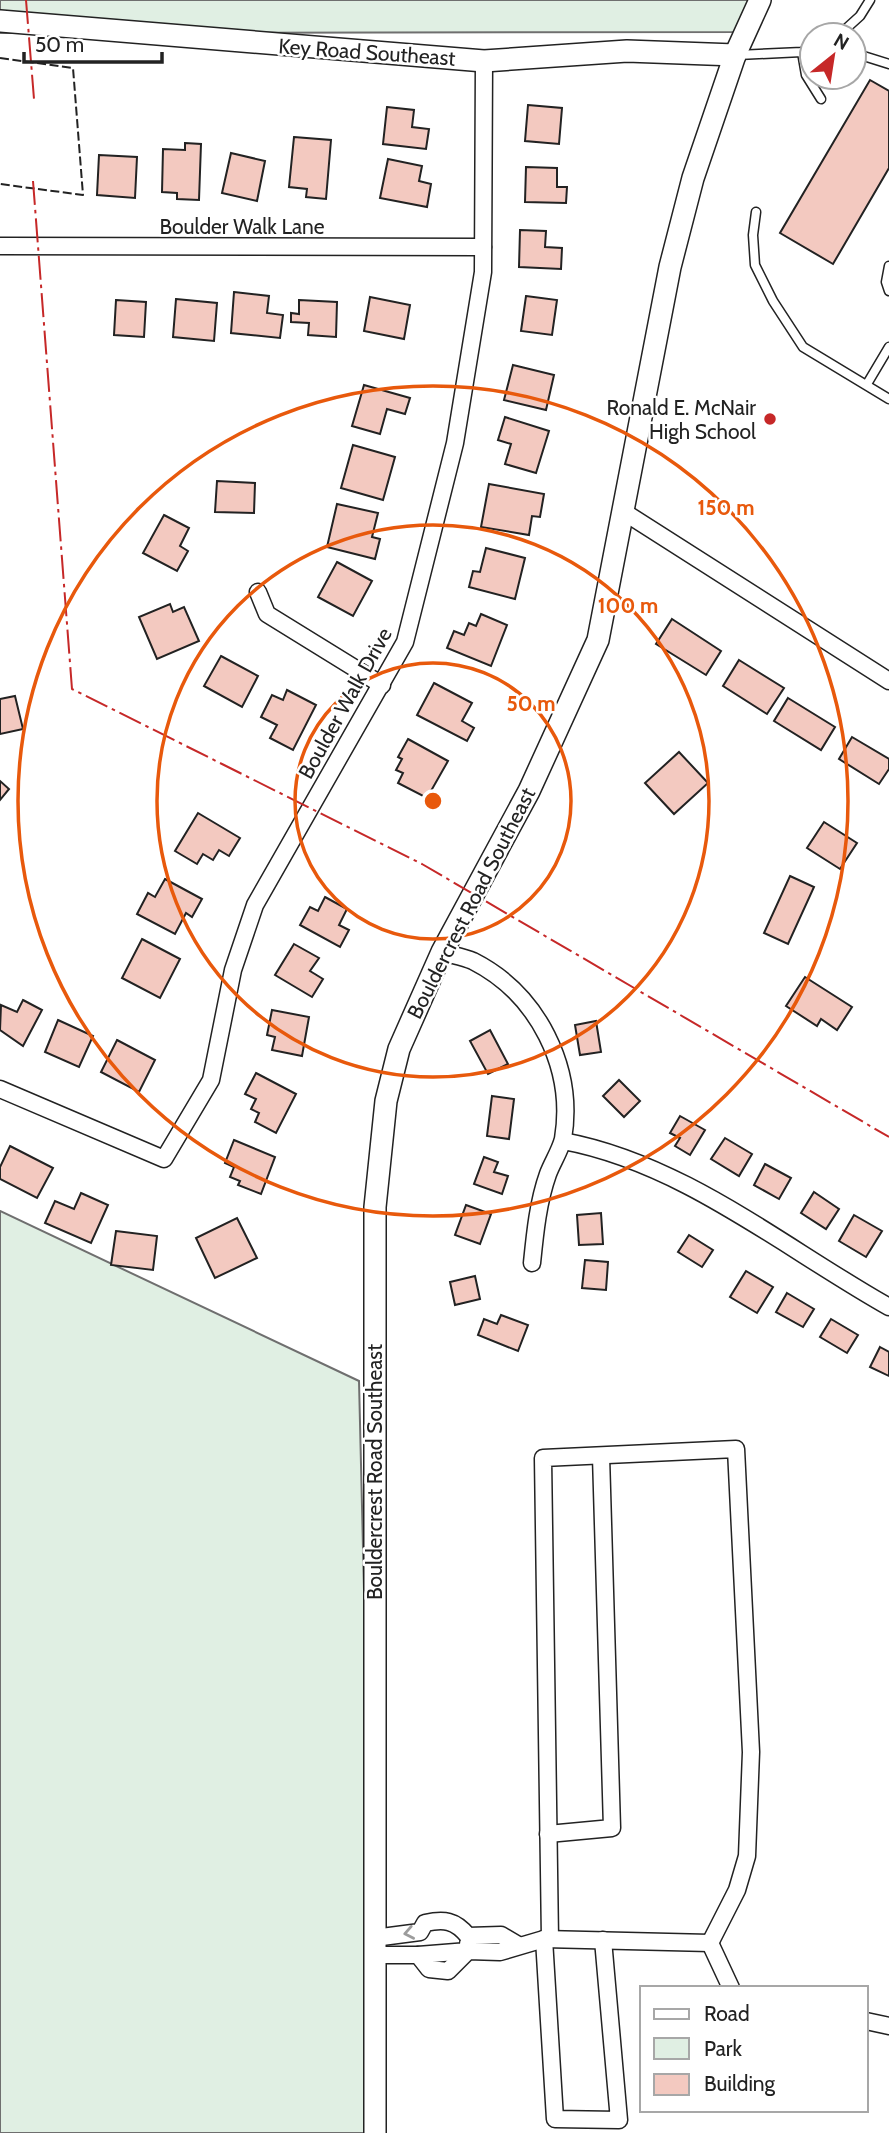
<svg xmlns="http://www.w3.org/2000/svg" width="889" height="2133" font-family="Cabin,sans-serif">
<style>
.green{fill:#e0efe3;stroke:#6f6f6f;stroke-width:2}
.building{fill:#f3c9c0;stroke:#222;stroke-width:2}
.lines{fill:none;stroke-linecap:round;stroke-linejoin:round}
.service-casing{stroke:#222;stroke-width:11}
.minor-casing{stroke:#222;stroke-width:19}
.tertiary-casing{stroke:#222;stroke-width:24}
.service{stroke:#fff;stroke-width:8}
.minor{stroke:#fff;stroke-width:16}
.tertiary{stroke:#fff;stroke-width:21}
.fence{stroke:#222;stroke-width:2;stroke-dasharray:9 3.5;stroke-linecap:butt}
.power{stroke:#c62828;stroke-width:2;stroke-dasharray:24 5 3.5 5;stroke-linecap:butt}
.oneway{stroke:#9c9c9c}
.ring{fill:none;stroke:#e8590c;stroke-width:3.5}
.poi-dot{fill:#c62828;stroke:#fff;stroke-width:2.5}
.labels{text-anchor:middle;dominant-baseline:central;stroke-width:5;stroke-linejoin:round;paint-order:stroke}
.street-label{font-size:21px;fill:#222;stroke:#fff}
.poi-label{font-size:21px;fill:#222;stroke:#fff;text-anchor:end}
.centre{fill:#e8590c;stroke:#fff;stroke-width:3.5}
.ring-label{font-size:21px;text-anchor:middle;font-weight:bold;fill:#e8590c;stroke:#fff;stroke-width:5;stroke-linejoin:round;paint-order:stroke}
</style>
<rect width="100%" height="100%" fill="#fff"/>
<g class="green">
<path d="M 0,0 L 767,0 L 751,32 L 0,33 Z"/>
<path d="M 0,1211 L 359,1381 L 377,2133 L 0,2133 Z"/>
</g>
<g class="building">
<path d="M 870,80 L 889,91 L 889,168 L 833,264 L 780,233 Z"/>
<path d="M 528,105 L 562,108 L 559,144 L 525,141 Z"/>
<path d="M 387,107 L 414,110 L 412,127 L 429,129 L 426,149 L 383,144 Z"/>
<path d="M 294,137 L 331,140 L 326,199 L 306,197 L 307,189 L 289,187 Z"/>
<path d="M 185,143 L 201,144 L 199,200 L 177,199 L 177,193 L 162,192 L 163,149 L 185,150 Z"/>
<path d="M 231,153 L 265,161 L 257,201 L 222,193 Z"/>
<path d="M 99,155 L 137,157 L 135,198 L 97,195 Z"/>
<path d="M 388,159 L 422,166 L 419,181 L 431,184 L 427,207 L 380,198 Z"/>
<path d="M 526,167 L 557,168 L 557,187 L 567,187 L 566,203 L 525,202 Z"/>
<path d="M 520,230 L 546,231 L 545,247 L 562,248 L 561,269 L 519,267 Z"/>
<path d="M 234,292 L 269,296 L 267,313 L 283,315 L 280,338 L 231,333 Z"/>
<path d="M 526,296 L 557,300 L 552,335 L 521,331 Z"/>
<path d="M 370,297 L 410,305 L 404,339 L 364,331 Z"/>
<path d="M 176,299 L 217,303 L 214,341 L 173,337 Z"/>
<path d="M 116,300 L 146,302 L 144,337 L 114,335 Z"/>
<path d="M 299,300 L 337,302 L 336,337 L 308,335 L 309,323 L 291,322 L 291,313 L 299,314 Z"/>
<path d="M 513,365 L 554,375 L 546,410 L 504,400 Z"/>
<path d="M 364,385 L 410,398 L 405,414 L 387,409 L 380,434 L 352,426 Z"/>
<path d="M 505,417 L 549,431 L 536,473 L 505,464 L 511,444 L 498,440 Z"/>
<path d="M 353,445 L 395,457 L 383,500 L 341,488 Z"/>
<path d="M 217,481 L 255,483 L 254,513 L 215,512 Z"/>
<path d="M 489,484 L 544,494 L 540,517 L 532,516 L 529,535 L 481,527 Z"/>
<path d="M 337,504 L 378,513 L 372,537 L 380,539 L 375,559 L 327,547 Z"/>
<path d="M 164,515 L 189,528 L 180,546 L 188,551 L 177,571 L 143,553 Z"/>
<path d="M 486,548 L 525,558 L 515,599 L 469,587 L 473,571 L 480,572 Z"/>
<path d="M 337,562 L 372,581 L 353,616 L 318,597 Z"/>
<path d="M 170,604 L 173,612 L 184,607 L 199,641 L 157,659 L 139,617 Z"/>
<path d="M 481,614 L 507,625 L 491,666 L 447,648 L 454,631 L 464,635 L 469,623 L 476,626 Z"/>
<path d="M 672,619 L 721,651 L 706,675 L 656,644 Z"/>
<path d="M 221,656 L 258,676 L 242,707 L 204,686 Z"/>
<path d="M 739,660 L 784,688 L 767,714 L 723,686 Z"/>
<path d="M 434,683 L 472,703 L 462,721 L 474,728 L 467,741 L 417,715 Z"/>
<path d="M 287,690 L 316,705 L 293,750 L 270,738 L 277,725 L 261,717 L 272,695 L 283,700 Z"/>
<path d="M 15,696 L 23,729 L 0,734 L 0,699 Z"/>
<path d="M 788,698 L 835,727 L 821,750 L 774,721 Z"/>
<path d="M 852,737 L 889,759 L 889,769 L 879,784 L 839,759 Z"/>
<path d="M 408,739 L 448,761 L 427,798 L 398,783 L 403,773 L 396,770 L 402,759 L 398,757 Z"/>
<path d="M 679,752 L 708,783 L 674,814 L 645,783 Z"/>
<path d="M 0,781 L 9,789 L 0,800 Z"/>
<path d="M 198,813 L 240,838 L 229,856 L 219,850 L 213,860 L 203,854 L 197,864 L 175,851 Z"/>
<path d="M 824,822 L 857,843 L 840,869 L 807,848 Z"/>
<path d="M 790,876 L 814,887 L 788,944 L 764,933 Z"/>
<path d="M 165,879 L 202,899 L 192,917 L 186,913 L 175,934 L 137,914 L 148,893 L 155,897 Z"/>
<path d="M 325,897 L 347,909 L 339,925 L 349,930 L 340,947 L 300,925 L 310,907 L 318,911 Z"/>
<path d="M 142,939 L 180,959 L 160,998 L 122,978 Z"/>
<path d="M 294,944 L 319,958 L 310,971 L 323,979 L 312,997 L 275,975 Z"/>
<path d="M 805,977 L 852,1007 L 837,1030 L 821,1019 L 817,1026 L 786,1006 Z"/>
<path d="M 23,1000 L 42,1010 L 23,1046 L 0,1030 L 1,1005 L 17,1012 Z"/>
<path d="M 272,1010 L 309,1017 L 302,1056 L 272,1050 L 275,1037 L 267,1035 Z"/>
<path d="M 58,1020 L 93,1036 L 79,1067 L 45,1052 Z"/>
<path d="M 596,1021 L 601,1052 L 580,1055 L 575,1025 Z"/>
<path d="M 490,1030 L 508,1064 L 488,1074 L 470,1041 Z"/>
<path d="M 117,1040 L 155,1060 L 139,1092 L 101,1072 Z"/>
<path d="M 256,1073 L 296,1094 L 276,1133 L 255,1122 L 259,1113 L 251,1109 L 256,1099 L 245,1094 Z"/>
<path d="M 619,1080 L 640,1101 L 624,1117 L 603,1096 Z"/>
<path d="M 492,1096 L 514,1099 L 509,1139 L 487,1136 Z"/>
<path d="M 680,1116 L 705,1130 L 690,1155 L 675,1146 L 680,1138 L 670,1133 Z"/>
<path d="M 725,1138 L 752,1154 L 739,1176 L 711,1159 Z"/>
<path d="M 234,1140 L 275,1157 L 261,1194 L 238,1185 L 240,1181 L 230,1177 L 234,1167 L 225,1163 Z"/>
<path d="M 10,1146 L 53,1168 L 37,1198 L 0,1179 L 0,1167 Z"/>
<path d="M 484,1157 L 498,1162 L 494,1172 L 508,1176 L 502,1194 L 474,1184 Z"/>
<path d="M 765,1164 L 791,1178 L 779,1199 L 754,1185 Z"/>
<path d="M 814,1192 L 839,1209 L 826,1229 L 801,1213 Z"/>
<path d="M 81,1193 L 108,1205 L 91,1243 L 45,1223 L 55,1201 L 74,1209 Z"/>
<path d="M 466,1205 L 491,1214 L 480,1244 L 455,1235 Z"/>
<path d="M 601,1213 L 603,1244 L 579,1245 L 577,1215 Z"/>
<path d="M 854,1215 L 882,1231 L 866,1257 L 839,1241 Z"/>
<path d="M 237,1218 L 257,1258 L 215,1278 L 196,1238 Z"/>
<path d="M 116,1231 L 157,1236 L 153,1270 L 111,1265 Z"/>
<path d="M 689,1235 L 713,1250 L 702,1267 L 678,1252 Z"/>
<path d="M 585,1260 L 608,1262 L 606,1290 L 582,1288 Z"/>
<path d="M 746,1271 L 773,1287 L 757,1313 L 730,1297 Z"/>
<path d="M 475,1276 L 480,1299 L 455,1305 L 450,1282 Z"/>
<path d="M 787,1293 L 814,1309 L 803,1327 L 776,1312 Z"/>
<path d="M 501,1315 L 528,1325 L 518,1351 L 478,1335 L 484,1319 L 497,1324 Z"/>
<path d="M 831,1319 L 858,1335 L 847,1353 L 820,1337 Z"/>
<path d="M 880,1347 L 889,1352 L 889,1376 L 870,1367 Z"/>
</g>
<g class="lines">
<g class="service-casing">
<g id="service">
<path d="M 839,35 L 860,16 L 870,0"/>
<path d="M 802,52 L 806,75 L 821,99"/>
<path d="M 854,53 L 889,64"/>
<path d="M 738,55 L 802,52 L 812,49"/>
<path d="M 756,212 L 753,235 L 755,265 L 773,301 L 803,347 L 889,399"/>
<path d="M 889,266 L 886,282 L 889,291"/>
<path d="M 867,384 L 889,347"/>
</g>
</g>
<g class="minor-casing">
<g id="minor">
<path d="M 0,246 L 483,247"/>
<path d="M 624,512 L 889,681"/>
<path d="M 258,592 L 267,614 L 382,685"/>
<path d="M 442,952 C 452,955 464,957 473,961 C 538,994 575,1068 563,1139 C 560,1151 552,1163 548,1174 C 538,1202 535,1233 532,1263"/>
<path d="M 0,1089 L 164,1159 L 211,1080 L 233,970 L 255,905 L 405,642 L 455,443 L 483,272 L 484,61"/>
<path d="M 563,1141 C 683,1163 784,1248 889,1307"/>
<path d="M 548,1834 L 612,1828 L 601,1456"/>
<path d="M 374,1938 L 420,1932 L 425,1923 C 444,1919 455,1920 468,1936 L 501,1935 L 518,1945"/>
<path d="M 544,1939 L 555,2119 L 619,2120 L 603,1940"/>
<path d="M 550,1939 L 543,1458 L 736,1449 L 751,1752 L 747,1856 L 737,1890 L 710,1943"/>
<path d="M 710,1943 L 731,1988"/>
<path d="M 374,1955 L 418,1955 L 429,1969 L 448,1971 L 468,1951 L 500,1952 L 544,1939 L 710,1943"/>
<path d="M 418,1955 L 468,1951 L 468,1944"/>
<path d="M 866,2021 L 889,2026"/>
</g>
</g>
<g class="tertiary-casing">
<g id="tertiary">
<path d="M 0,21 L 484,61 L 627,51 L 735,55"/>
<path d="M 375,2133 L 375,1207 L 386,1101 L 399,1049 L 442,952 L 529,791 L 598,640 L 670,267 L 693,178 L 735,55 L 760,0"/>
</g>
</g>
<use href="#service" class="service"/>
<use href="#minor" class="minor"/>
<use href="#tertiary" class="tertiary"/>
<path class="fence" d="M 0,58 L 73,68 L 83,195 L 0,184"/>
<g class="power">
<path d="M 26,0 L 34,99"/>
<path d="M 33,181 L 72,689 L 422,864 L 889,1137"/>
</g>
</g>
<defs><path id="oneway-chevron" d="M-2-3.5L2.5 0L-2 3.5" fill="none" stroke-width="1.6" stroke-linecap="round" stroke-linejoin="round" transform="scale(1.75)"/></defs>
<use class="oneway" href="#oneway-chevron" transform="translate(409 1933) rotate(169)"/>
<g class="ring">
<circle cx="433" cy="801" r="138"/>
<circle cx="433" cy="801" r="276"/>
<circle cx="433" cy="801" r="415"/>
</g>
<circle class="poi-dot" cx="770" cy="419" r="7"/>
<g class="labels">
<g class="street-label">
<text transform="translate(367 52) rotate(4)">Key Road Southeast</text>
<text x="242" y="226">Boulder Walk Lane</text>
<text transform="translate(345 703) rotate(-61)">Boulder Walk Drive</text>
<text transform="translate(471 903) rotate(-63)">Bouldercrest Road Southeast</text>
<text transform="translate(374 1472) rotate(-90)">Bouldercrest Road Southeast</text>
</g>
<g class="poi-label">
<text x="756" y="407">Ronald E. McNair<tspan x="756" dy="24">High School</tspan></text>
</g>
</g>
<circle cx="433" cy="801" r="10" class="centre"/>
<g class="ring-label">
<text x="726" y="515">150 m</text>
<text x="628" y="613">100 m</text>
<text x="531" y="711">50 m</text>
</g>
<rect x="640" y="1986" width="228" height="126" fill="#ffffff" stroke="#a7a7a7" stroke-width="2"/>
<rect x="654" y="2009" width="35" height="10" fill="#ffffff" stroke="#a7a7a7" stroke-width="2"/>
<text x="704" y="2021" font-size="21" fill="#222222">Road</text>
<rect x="654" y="2038" width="35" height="21" fill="#e0efe3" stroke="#a7a7a7" stroke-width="2"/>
<text x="704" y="2056" font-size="21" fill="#222222">Park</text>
<rect x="654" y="2074" width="35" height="21" fill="#f3c9c0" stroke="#a7a7a7" stroke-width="2"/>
<text x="704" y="2091" font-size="21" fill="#222222">Building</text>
<g transform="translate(833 56) rotate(30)"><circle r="33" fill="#ffffff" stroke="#a7a7a7" stroke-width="2"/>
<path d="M0-5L12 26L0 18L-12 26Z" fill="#c62828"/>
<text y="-10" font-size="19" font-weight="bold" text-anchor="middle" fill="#222222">N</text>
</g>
<path d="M24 52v10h138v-10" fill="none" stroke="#222222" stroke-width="3.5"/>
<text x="35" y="52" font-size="21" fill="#222222" stroke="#ffffff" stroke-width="5" paint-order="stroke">50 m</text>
</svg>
